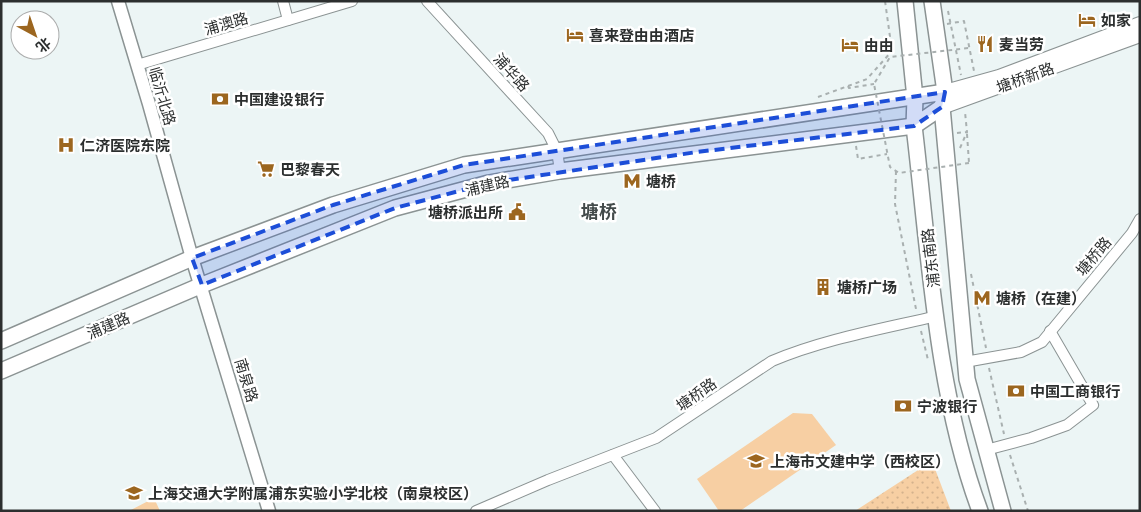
<svg xmlns="http://www.w3.org/2000/svg" width="1141" height="512" font-family="Barlow,'Noto Sans SC',sans-serif">
<style>
.grass{fill:url(#grass-dots)}
.pitch{fill:#f7cfa3}
.lines{fill:none;stroke-linecap:round;stroke-linejoin:round}
.minor-casing{stroke:#8b9393;stroke-width:12}
.tertiary-casing{stroke:#8b9393;stroke-width:15}
.secondary-casing{stroke:#8b9393;stroke-width:16}
.primary-casing{stroke:#8b9393;stroke-width:18}
.path{stroke:#a9b0b0;stroke-width:2;stroke-dasharray:4 4;stroke-linecap:butt}
.minor{stroke:#fff;stroke-width:10}
.tertiary{stroke:#fff;stroke-width:12}
.secondary{stroke:#fff;stroke-width:14}
.primary{stroke:#fff;stroke-width:15}
.path-bridge{stroke:#a9b0b0;stroke-width:2;stroke-dasharray:4 4;stroke-linecap:butt}
.marked{fill:#1d4ed8;fill-opacity:0.2;stroke:#1d4ed8;stroke-width:4;stroke-dasharray:10 6;stroke-linejoin:round}
.labels{text-anchor:middle;dominant-baseline:central;stroke-width:5;stroke-linejoin:round;paint-order:stroke}
.poi-label{font-size:15px;font-weight:bold;fill:#2c2f2f;stroke:#fff;text-anchor:start}
.street-label{font-size:15px;fill:#2c2f2f;stroke:#fff}
.quarter-label{font-size:18px;font-weight:bold;fill:#434a4a;stroke:#fff}
</style>
<defs>
<pattern id="grass-dots" width="8" height="8" patternUnits="userSpaceOnUse" patternTransform="scale(1.25)"><rect width="8" height="8" fill="#f7cfa3"/><path d="M2 2h.1M6 6h.1" fill="none" stroke="#d4b28d" stroke-width="1.8" stroke-linecap="round"/></pattern>
</defs>
<rect width="100%" height="100%" fill="#ecf5f5"/>
<path class="grass" d="M 932,461 L 951,511 L 855,511 Z"/>
<g class="pitch">
<path d="M 793,413 L 812,414 L 836,445 L 740,511 L 719,511 L 697,479 Z"/>
<path d="M 154,498 L 160,511 L 129,511 Z"/>
</g>
<g class="lines">
<g class="minor-casing">
<g id="minor">
<path d="M 283,1 L 288,20"/>
<path d="M 427,1 L 548,133 L 557,151 L 560,171"/>
<path d="M 137,65 L 352,1"/>
<path d="M 965,362 L 1021,352 L 1042,342 L 1132,233 L 1140,219"/>
<path d="M 986,450 L 1031,438 L 1067,425 L 1093,405 L 1050,331"/>
<path d="M 613,455 L 655,511"/>
<path d="M 476,511 L 548,480 L 656,438 L 772,361 C 824,339 882,329 937,316"/>
</g>
</g>
<g class="tertiary-casing">
<path id="tertiary" d="M 118,1 L 149,104 L 192,258 L 269,511"/>
</g>
<g class="secondary-casing">
<g id="secondary">
<path d="M 945,92 L 999,77 L 1140,24"/>
<path d="M 942,107 L 1140,35"/>
</g>
</g>
<g class="primary-casing">
<g id="primary">
<path d="M 905,1 L 915,98 L 914,126 C 929,251 936,393 980,511"/>
<path d="M 932,1 L 945,92 L 942,107 L 967,379 L 1003,511"/>
<path d="M 1,341 L 192,258 L 333,205 L 464,165 L 945,92"/>
<path d="M 1,371 L 202,285 L 395,208 L 489,183 L 560,171 L 914,126 L 942,107"/>
</g>
</g>
<g class="path">
<path d="M 948,11 L 961,75"/>
<path d="M 947,24 L 964,21 L 974,71"/>
<path d="M 848,86 L 849,88 L 874,84"/>
<path d="M 818,97 L 867,79 L 892,51 L 885,1"/>
<path d="M 957,133 L 967,132 L 965,112"/>
<path d="M 967,134 L 969,163"/>
<path d="M 856,146 L 858,159 L 887,154"/>
<path d="M 960,148 L 967,132"/>
<path d="M 896,171 L 895,204 L 916,309"/>
<path d="M 971,274 L 986,348"/>
<path d="M 921,331 L 928,360"/>
<path d="M 989,368 L 1004,434"/>
<path d="M 1010,455 L 1028,511"/>
</g>
<use href="#minor" class="minor"/>
<use href="#tertiary" class="tertiary"/>
<use href="#secondary" class="secondary"/>
<use href="#primary" class="primary"/>
<path class="path-bridge" d="M 969,163 L 899,173 L 890,167 L 874,84 L 890,57 L 969,48"/>
</g>
<path class="marked" d="M 945,92 L 942,107 L 914,126 L 697,152 L 489,183 L 395,208 L 202,285 L 192,258 L 333,205 L 464,165 Z"/>
<defs>
<g id="hotel-bare" transform="scale(1.35)"><path d="M-6-4.5h1.5V1H6V5H4.5V3h-9V5H-6ZM-4 0a1.8 1.8 0 1 1 3.6 0ZM.5 0V-2.5h3Q6-2.5 6 0Z" fill="#9c661f" stroke="#fff" stroke-width="2.5" paint-order="stroke"/></g>
<g id="restaurant-bare" transform="scale(1.35)"><path d="M-5-6h1v4h1v-4h1v4h1v-4h1v5L-1.5 .5V6h-2V.5L-5-1ZM5-6V6H3V1.5H1.5Q1.5-4 5-6Z" fill="#9c661f" stroke="#fff" stroke-width="2.5" paint-order="stroke"/></g>
<g id="bank-bare" transform="scale(1.35)"><path d="M-6-4H6V4H-6ZM0-2.3a2.3 2.3 0 1 0 0 4.6a2.3 2.3 0 1 0 0-4.6Z" fill="#9c661f" stroke="#fff" stroke-width="2.5" paint-order="stroke"/></g>
<g id="hospital-bare" transform="scale(1.35)"><path d="M-5-5h3v3.5h4V-5h3V5h-3V1.5h-4V5h-3Z" fill="#9c661f" stroke="#fff" stroke-width="2.5" paint-order="stroke"/></g>
<g id="supermarket-bare" transform="scale(1.35)"><path d="M-6-5.5h2.5l.6 2H6L4.5 2H-2.5L-4.4-4H-6ZM-1.5 3.2a1.3 1.3 0 1 0 .1 0ZM3 3.2a1.3 1.3 0 1 0 .1 0Z" fill="#9c661f" stroke="#fff" stroke-width="2.5" paint-order="stroke"/></g>
<g id="metro-bare" transform="scale(1.35)"><path d="M-5.5 5V-5H-3L0 0L3-5H5.5V5H3V-.5L0 4L-3-.5V5Z" fill="#9c661f" stroke="#fff" stroke-width="2.5" paint-order="stroke"/></g>
<g id="civic-bare" transform="scale(1.35)"><path d="M-.6-6.5H3V-4.5H.6V-3L4-1V1h2V6H-6V1h2V-1L-.6-3ZM-1.2 2.5V6h2.4V2.5Z" fill="#9c661f" stroke="#fff" stroke-width="2.5" paint-order="stroke"/></g>
<g id="building-bare" transform="scale(1.35)"><path d="M-4-6H4V6H1V3H-1V6H-4ZM-2.5-4.3h1.7v1.8h-1.7ZM.8-4.3h1.7v1.8H.8ZM-2.5-1h1.7V.8h-1.7ZM.8-1h1.7V.8H.8Z" fill="#9c661f" stroke="#fff" stroke-width="2.5" paint-order="stroke"/></g>
<g id="school-bare" transform="scale(1.35)"><path d="M0-5L7-2L0 1L-7-2ZM-4 1L0 2.5L4 1V4Q0 6-4 4Z" fill="#9c661f" stroke="#fff" stroke-width="2.5" paint-order="stroke"/></g>
</defs>
<g fill-rule="evenodd">
<use href="#hotel-bare" x="1087" y="20"/>
<use href="#hotel-bare" x="575" y="35"/>
<use href="#restaurant-bare" x="985" y="44"/>
<use href="#hotel-bare" x="850" y="45"/>
<use href="#bank-bare" x="220" y="99"/>
<use href="#hospital-bare" x="66" y="145"/>
<use href="#supermarket-bare" x="266" y="169"/>
<use href="#metro-bare" x="632" y="181"/>
<use href="#civic-bare" x="517" y="212"/>
<use href="#building-bare" x="823" y="287"/>
<use href="#metro-bare" x="982" y="298"/>
<use href="#bank-bare" x="1016" y="391"/>
<use href="#bank-bare" x="903" y="406"/>
<use href="#school-bare" x="756" y="461"/>
<use href="#school-bare" x="134" y="493"/>
</g>
<g class="labels">
<g class="poi-label">
<text x="1101" y="20">如家</text>
<text x="589" y="35">喜来登由由酒店</text>
<text x="999" y="44">麦当劳</text>
<text x="864" y="45">由由</text>
<text x="234" y="99">中国建设银行</text>
<text x="80" y="145">仁济医院东院</text>
<text x="280" y="169">巴黎春天</text>
<text x="646" y="181">塘桥</text>
<text x="503" y="212" text-anchor="end">塘桥派出所</text>
<text x="837" y="287">塘桥广场</text>
<text x="996" y="298">塘桥（在建）</text>
<text x="1030" y="391">中国工商银行</text>
<text x="917" y="406">宁波银行</text>
<text x="770" y="461">上海市文建中学（西校区）</text>
<text x="148" y="493">上海交通大学附属浦东实验小学北校（南泉校区）</text>
</g>
<g class="street-label">
<text transform="translate(226 23) rotate(-16)">浦澳路</text>
<text transform="translate(512 72) rotate(48)">浦华路</text>
<text transform="translate(1025 77) rotate(-20)">塘桥新路</text>
<text transform="translate(163 96) rotate(74)">临沂北路</text>
<text transform="translate(487 185) rotate(-13)">浦建路</text>
<text transform="translate(1093 256) rotate(-50)">塘桥路</text>
<text transform="translate(930 258) rotate(-97)">浦东南路</text>
<text transform="translate(108 325) rotate(-23)">浦建路</text>
<text transform="translate(247 380) rotate(73)">南泉路</text>
<text transform="translate(696 394) rotate(-35)">塘桥路</text>
</g>
<g class="quarter-label">
<text x="599" y="211">塘桥</text>
</g>
</g>
<rect width="1141" height="512" fill="none" stroke="#2c2f2f" stroke-width="5"/>
<g transform="translate(35 35) rotate(140)"><circle r="24" fill="#ffffff" stroke="#abacac"/>
<path d="M0-4L9 19L0 12L-9 19Z" fill="#9c661f"/>
<text y="-8" font-size="14" font-weight="bold" text-anchor="middle" fill="#2c2f2f">北</text>
</g>
</svg>
